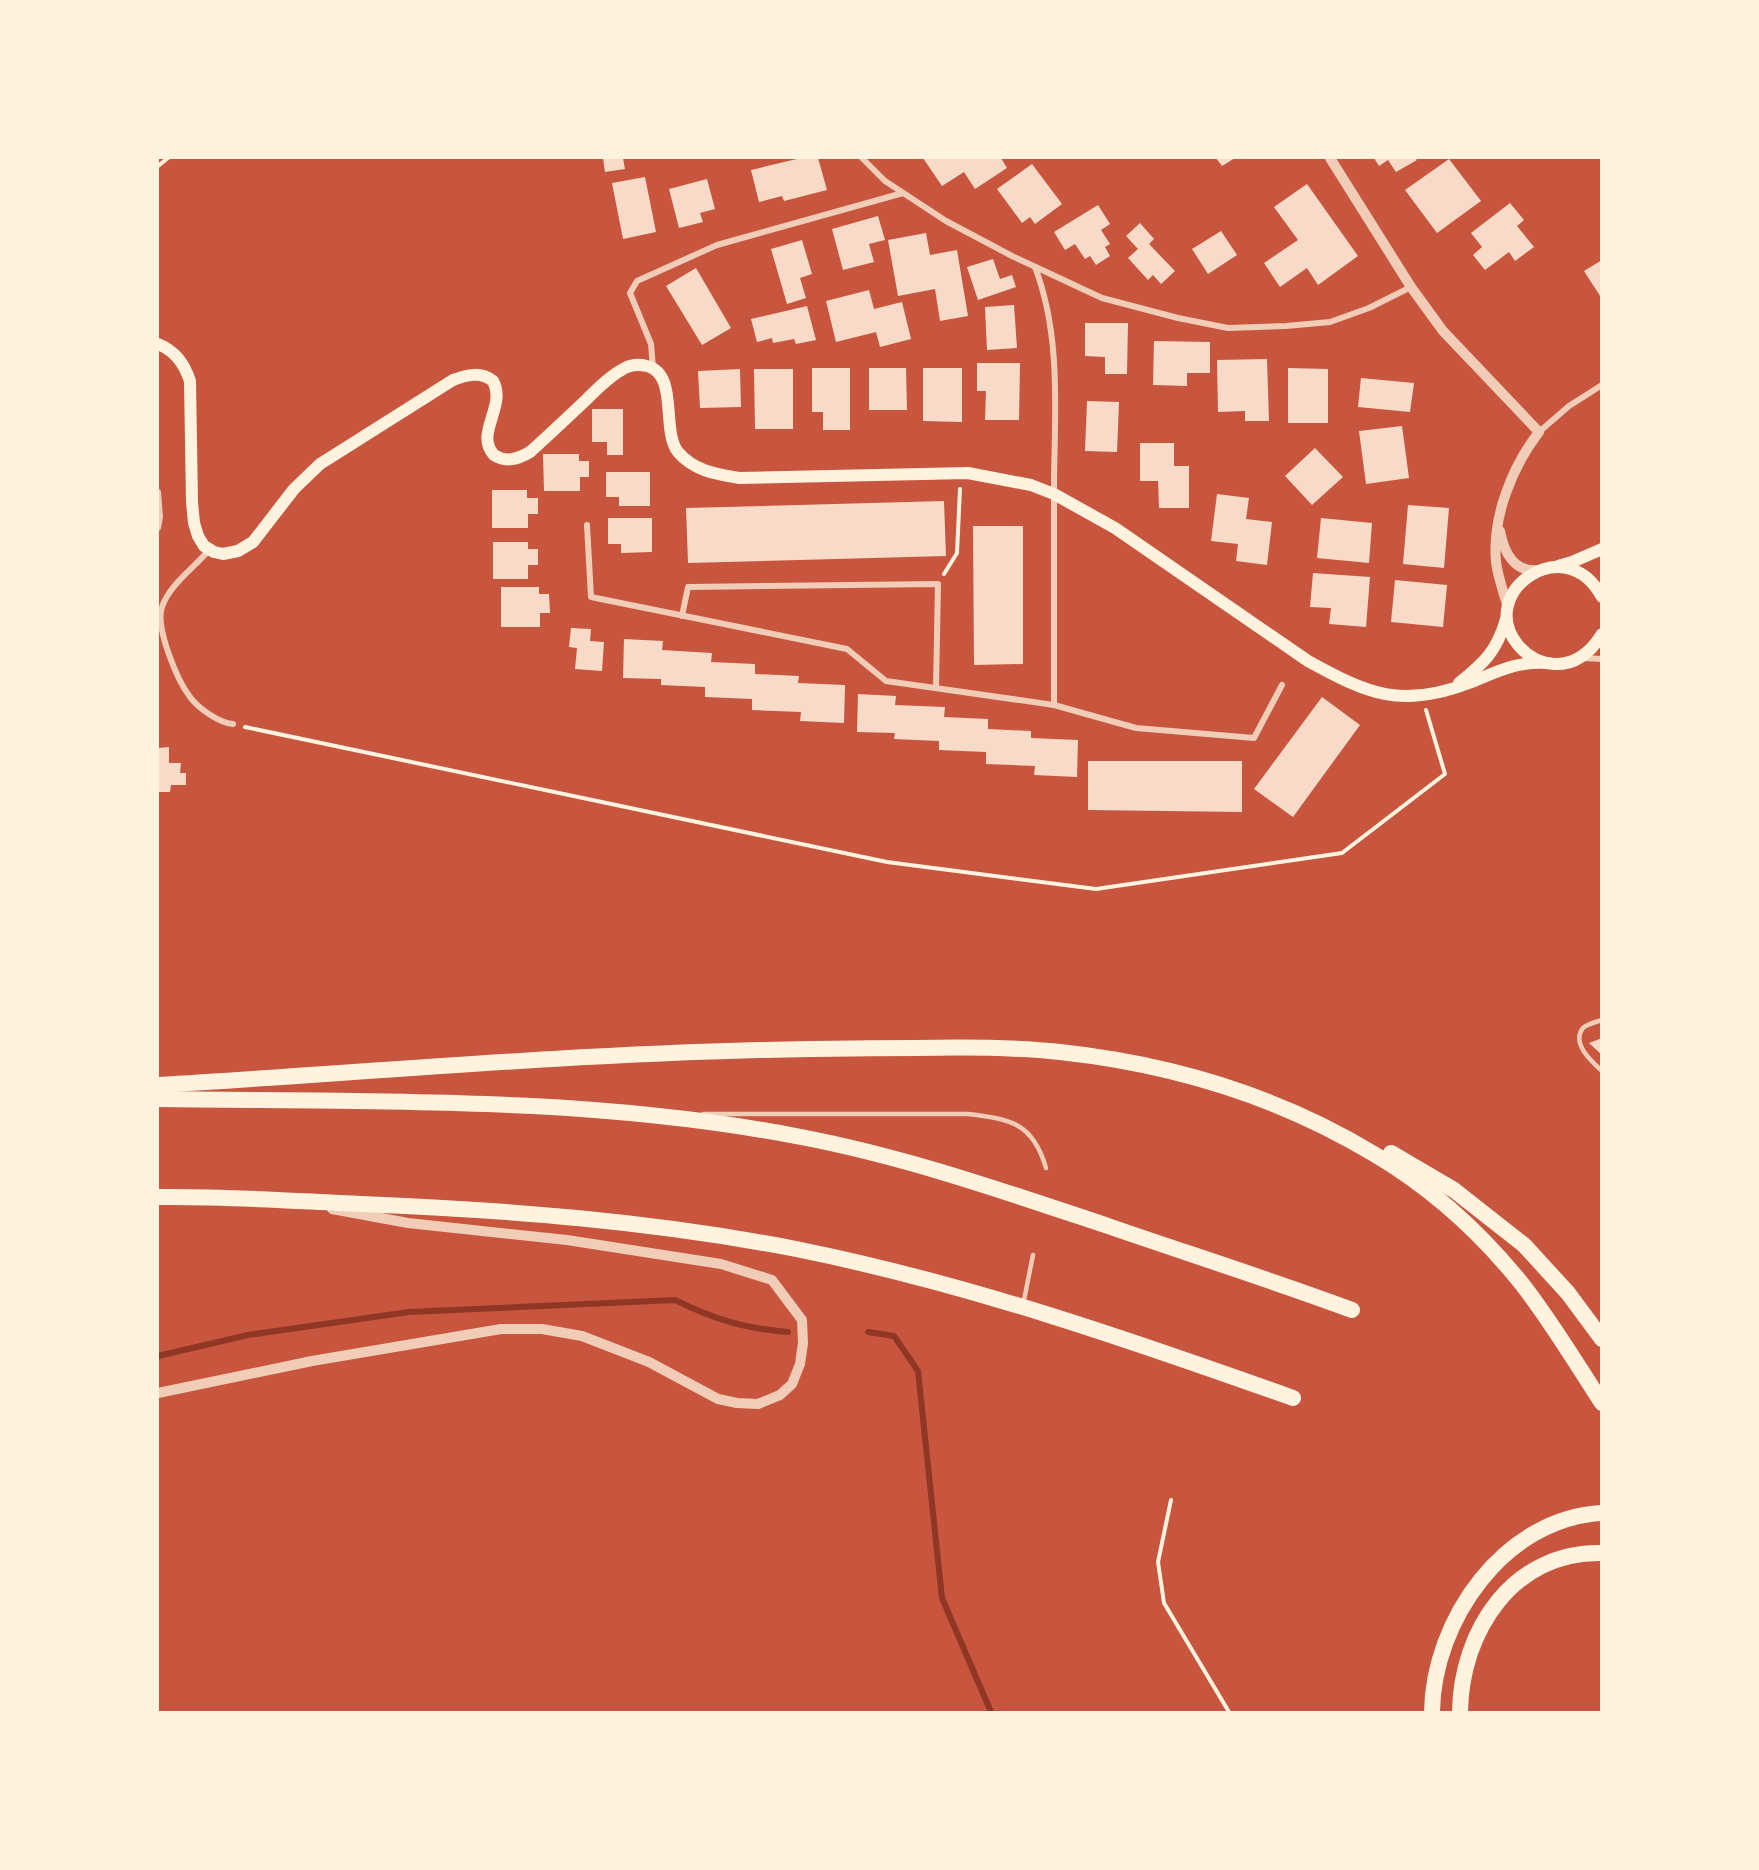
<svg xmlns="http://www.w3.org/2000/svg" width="1759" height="1870" font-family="'Alegreya Sans',sans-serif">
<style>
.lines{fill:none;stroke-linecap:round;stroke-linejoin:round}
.stream{stroke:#8f3625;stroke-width:6}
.building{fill:#f7dbc8}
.path{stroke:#fff3e0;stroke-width:4}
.service{stroke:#f1ccb7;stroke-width:4.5}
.minor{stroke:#f1ccb7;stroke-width:6}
.tertiary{stroke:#f1ccb7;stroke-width:10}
.secondary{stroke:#fff3e0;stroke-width:12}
.trunk{stroke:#fff3e0;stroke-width:16}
</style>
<rect width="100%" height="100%" fill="#c8553d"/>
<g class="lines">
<g class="stream">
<path d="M 868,1332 L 894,1336 L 918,1371 L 942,1598 L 991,1712"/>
<path d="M 158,1356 L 248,1335 L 409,1312 L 675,1300 C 716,1320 743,1328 788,1332"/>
</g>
</g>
<g class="building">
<path d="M 603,158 L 623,158 L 625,169 L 605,172 Z"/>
<path d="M 801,158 L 818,158 L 827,190 L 784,201 L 782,196 L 759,202 L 751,170 Z"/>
<path d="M 923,158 L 1001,158 L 1007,168 L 975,189 L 964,172 L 942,186 Z"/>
<path d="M 1216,158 L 1235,158 L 1222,166 Z"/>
<path d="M 1374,158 L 1415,158 L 1417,160 L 1396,172 L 1388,160 L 1379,166 Z"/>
<path d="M 1449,159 L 1481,201 L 1437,233 L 1405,190 Z"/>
<path d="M 1032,164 L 1062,204 L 1035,224 L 1030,217 L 1022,223 L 997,189 Z"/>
<path d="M 645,177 L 656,232 L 623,239 L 612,183 Z"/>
<path d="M 707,179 L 715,209 L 700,213 L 703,222 L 679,228 L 669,189 Z"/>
<path d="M 1307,184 L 1358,256 L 1318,285 L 1307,268 L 1280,287 L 1264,263 L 1298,240 L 1274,207 Z"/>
<path d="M 1510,203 L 1524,220 L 1517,226 L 1534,247 L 1515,261 L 1509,252 L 1485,270 L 1473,255 L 1482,247 L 1471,233 Z"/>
<path d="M 1098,205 L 1110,224 L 1101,230 L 1110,244 L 1105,247 L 1110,256 L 1096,265 L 1090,256 L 1085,259 L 1075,244 L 1065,250 L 1054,232 Z"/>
<path d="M 878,216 L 885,240 L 869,244 L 874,262 L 843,270 L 832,229 Z"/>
<path d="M 1140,223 L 1154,239 L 1149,244 L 1175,271 L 1161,284 L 1153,275 L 1148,280 L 1128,258 L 1138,249 L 1126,236 Z"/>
<path d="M 1221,231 L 1237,255 L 1208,274 L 1192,249 Z"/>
<path d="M 926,233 L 930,255 L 957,250 L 968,316 L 940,321 L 935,289 L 898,296 L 888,240 Z"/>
<path d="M 802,240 L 812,274 L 800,278 L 806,298 L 787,304 L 771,249 Z"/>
<path d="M 993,259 L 1000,279 L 1012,275 L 1016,287 L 978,300 L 967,267 Z"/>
<path d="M 1602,260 L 1602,299 L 1584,271 Z"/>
<path d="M 696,268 L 731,328 L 702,345 L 666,286 Z"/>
<path d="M 869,290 L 874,309 L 902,302 L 911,339 L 880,347 L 876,332 L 836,342 L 826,301 Z"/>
<path d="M 1014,305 L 1017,348 L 987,350 L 985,307 Z"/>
<path d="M 807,306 L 816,340 L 796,344 L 794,339 L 773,343 L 772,338 L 757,342 L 751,319 Z"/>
<path d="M 1085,323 L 1128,323 L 1127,374 L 1105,374 L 1105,357 L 1085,356 Z"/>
<path d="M 1154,341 L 1210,342 L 1210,373 L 1187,373 L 1187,386 L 1153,385 Z"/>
<path d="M 1267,359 L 1269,421 L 1245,421 L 1245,411 L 1218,412 L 1217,360 Z"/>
<path d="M 977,363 L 1020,363 L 1019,420 L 985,420 L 986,391 L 977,391 Z"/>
<path d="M 812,368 L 850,368 L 850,430 L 823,430 L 823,412 L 812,412 Z"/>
<path d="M 869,368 L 906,368 L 907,410 L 869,410 Z"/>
<path d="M 923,368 L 962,368 L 962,422 L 923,421 Z"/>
<path d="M 1288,368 L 1328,369 L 1328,423 L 1288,423 Z"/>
<path d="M 740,369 L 741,407 L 700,408 L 698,371 Z"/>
<path d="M 754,369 L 793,369 L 793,429 L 755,429 Z"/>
<path d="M 1361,378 L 1414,383 L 1410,412 L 1358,407 Z"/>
<path d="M 1087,401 L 1119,402 L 1117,452 L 1085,451 Z"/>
<path d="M 592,409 L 623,409 L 623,455 L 607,455 L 607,442 L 592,442 Z"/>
<path d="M 1402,426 L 1409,478 L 1366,484 L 1359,431 Z"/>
<path d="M 1140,443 L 1174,443 L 1174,466 L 1189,466 L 1189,508 L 1159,508 L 1158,481 L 1140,481 Z"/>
<path d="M 1315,448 L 1343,477 L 1312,505 L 1285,476 Z"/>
<path d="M 543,454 L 579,454 L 579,461 L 589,461 L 589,477 L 580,477 L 580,491 L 544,491 Z"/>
<path d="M 606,472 L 650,472 L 650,506 L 619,506 L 619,497 L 606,497 Z"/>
<path d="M 492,490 L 527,490 L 527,498 L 538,498 L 538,514 L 528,514 L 528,528 L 492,528 Z"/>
<path d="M 1217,494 L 1249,498 L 1246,519 L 1272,522 L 1267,565 L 1236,561 L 1238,544 L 1211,541 Z"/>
<path d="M 944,501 L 946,556 L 688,563 L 686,508 Z"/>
<path d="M 1408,505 L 1449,508 L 1444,568 L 1403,564 Z"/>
<path d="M 608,518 L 652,518 L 652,552 L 621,553 L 621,544 L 608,544 Z"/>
<path d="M 1321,518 L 1372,523 L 1369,563 L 1317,558 Z"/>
<path d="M 973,526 L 1023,526 L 1023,664 L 974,665 Z"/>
<path d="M 493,542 L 528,542 L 528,549 L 538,549 L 538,565 L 528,565 L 528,579 L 493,579 Z"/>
<path d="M 1313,573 L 1370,577 L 1366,627 L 1329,624 L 1331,608 L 1310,607 Z"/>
<path d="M 1395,580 L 1447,585 L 1443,627 L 1391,622 Z"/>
<path d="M 501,587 L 539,587 L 539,594 L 549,594 L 550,613 L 540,613 L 540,627 L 501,627 Z"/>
<path d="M 571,628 L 591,629 L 590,641 L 604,642 L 602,671 L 575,669 L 577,648 L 569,647 Z"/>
<path d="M 624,639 L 663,641 L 662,650 L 712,653 L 711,662 L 755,664 L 755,674 L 799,676 L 798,683 L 845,685 L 844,723 L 800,721 L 801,712 L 752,710 L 752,699 L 705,697 L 705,687 L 661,685 L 661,679 L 623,678 Z"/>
<path d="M 858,694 L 896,696 L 895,705 L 945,707 L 944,717 L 988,719 L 988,729 L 1031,731 L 1031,738 L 1078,740 L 1077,777 L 1034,775 L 1035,766 L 986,764 L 986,752 L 939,750 L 939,741 L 894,739 L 895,733 L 857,732 Z"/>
<path d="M 1322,697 L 1360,725 L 1293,817 L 1254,789 Z"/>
<path d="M 169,747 L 169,763 L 181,763 L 180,773 L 186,773 L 186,785 L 171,785 L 170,792 L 158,792 L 158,748 Z"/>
<path d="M 1088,761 L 1242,761 L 1242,812 L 1088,810 Z"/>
<path d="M 1602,1038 L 1602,1055 L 1589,1043 Z"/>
</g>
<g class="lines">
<g class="path">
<path d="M 158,166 L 168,158"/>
<path d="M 944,574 L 957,553 L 960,489"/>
<path d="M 245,727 L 887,862 L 1096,889 L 1342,853 L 1445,774 L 1426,710"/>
<path d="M 1171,1500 L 1158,1562 L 1164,1603 L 1229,1712"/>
</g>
<g class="service">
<path d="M 1602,1020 C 1596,1022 1587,1024 1583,1028 C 1571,1043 1591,1061 1602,1071"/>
<path d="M 703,1114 L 968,1114 C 1011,1119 1033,1123 1046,1168"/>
<path d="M 1023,1305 L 1033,1255"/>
</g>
<g class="minor">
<path d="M 862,158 L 885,181 L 946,221 L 1012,256 L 1102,298 L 1178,318 L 1228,328 L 1286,326 L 1330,322 L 1369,308 L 1411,287"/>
<path d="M 1035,267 C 1061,335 1055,409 1054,480 C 1054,555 1054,630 1054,705"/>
<path d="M 653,368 L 651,344 L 630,293 L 637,281 L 717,245 L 903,193"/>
<path d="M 1539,432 L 1569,406 L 1602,385"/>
<path d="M 158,492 L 160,517 L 158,528"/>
<path d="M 587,525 L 591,597 L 847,649 L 886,681 L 1054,705 L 1136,728 L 1254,738 L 1282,685"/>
<path d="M 209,550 C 194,568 170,584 162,607 C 155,627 177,680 190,697 C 198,708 219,723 233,724"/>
<path d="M 682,616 L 688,587 L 938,584 L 936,688"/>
<path d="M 1584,658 L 1602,659"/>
</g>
<g class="tertiary">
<path d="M 1330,158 L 1411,287 L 1443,331 L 1539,432 C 1512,467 1492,517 1496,562 C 1498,577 1503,592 1508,607"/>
<path d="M 1500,531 C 1504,552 1514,573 1538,570"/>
<path d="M 158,1393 L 312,1361 L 501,1329 L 542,1329 L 582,1336 L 649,1362 L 718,1399 L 737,1403 L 758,1404 L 780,1395 L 792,1384 L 800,1364 L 803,1343 L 802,1320 L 772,1280 L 721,1264 L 567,1240 L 408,1223 L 332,1209"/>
</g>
<g class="secondary">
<path d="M 158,344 C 175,351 184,363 190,381 L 192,502 L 194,523 L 198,536 L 204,546 L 214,552 L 223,554 L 238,551 L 253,542 L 294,489 L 320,464 L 453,380 C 467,375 480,371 493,381 C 507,406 474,434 494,455 C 506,463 518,459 530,452 C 549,435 568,417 587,399 C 598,388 611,375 625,368 C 633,364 639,364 647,366 C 679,374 661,431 678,452 C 694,471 716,474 739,478 L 968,473 L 1031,485 L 1054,494 L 1115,528 L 1308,661 C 1368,694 1401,709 1469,683 C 1497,672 1515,661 1548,663"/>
<path d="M 1558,566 L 1572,562 L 1602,549"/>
<path d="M 1602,597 C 1565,528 1475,593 1518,645 C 1527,656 1539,663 1554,664 C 1576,665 1591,652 1602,634"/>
<path d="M 1459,683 C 1484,663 1497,651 1506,619"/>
</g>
<g class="trunk">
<path d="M 158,1085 C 358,1073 558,1055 759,1050 C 812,1049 865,1048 917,1048 C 965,1047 1013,1047 1060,1052 C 1171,1064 1278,1096 1374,1154 C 1430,1187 1481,1233 1522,1284 C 1551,1321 1576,1363 1602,1403"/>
<path d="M 158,1099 C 372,1102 590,1096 801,1137 C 906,1157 1006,1192 1108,1226 C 1189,1254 1271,1280 1352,1310"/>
<path d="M 1391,1153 L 1454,1190 L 1524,1245 L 1568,1293 L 1602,1339"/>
<path d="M 158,1197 C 225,1196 294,1201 361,1204 C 508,1210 652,1221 796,1249 C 966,1283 1130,1340 1293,1398"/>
<path d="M 1432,1712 C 1433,1621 1504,1518 1602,1513"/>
<path d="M 1460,1712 C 1461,1631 1513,1551 1602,1553"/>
</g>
</g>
<rect width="1759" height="1870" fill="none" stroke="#fff3e0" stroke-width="318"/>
</svg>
